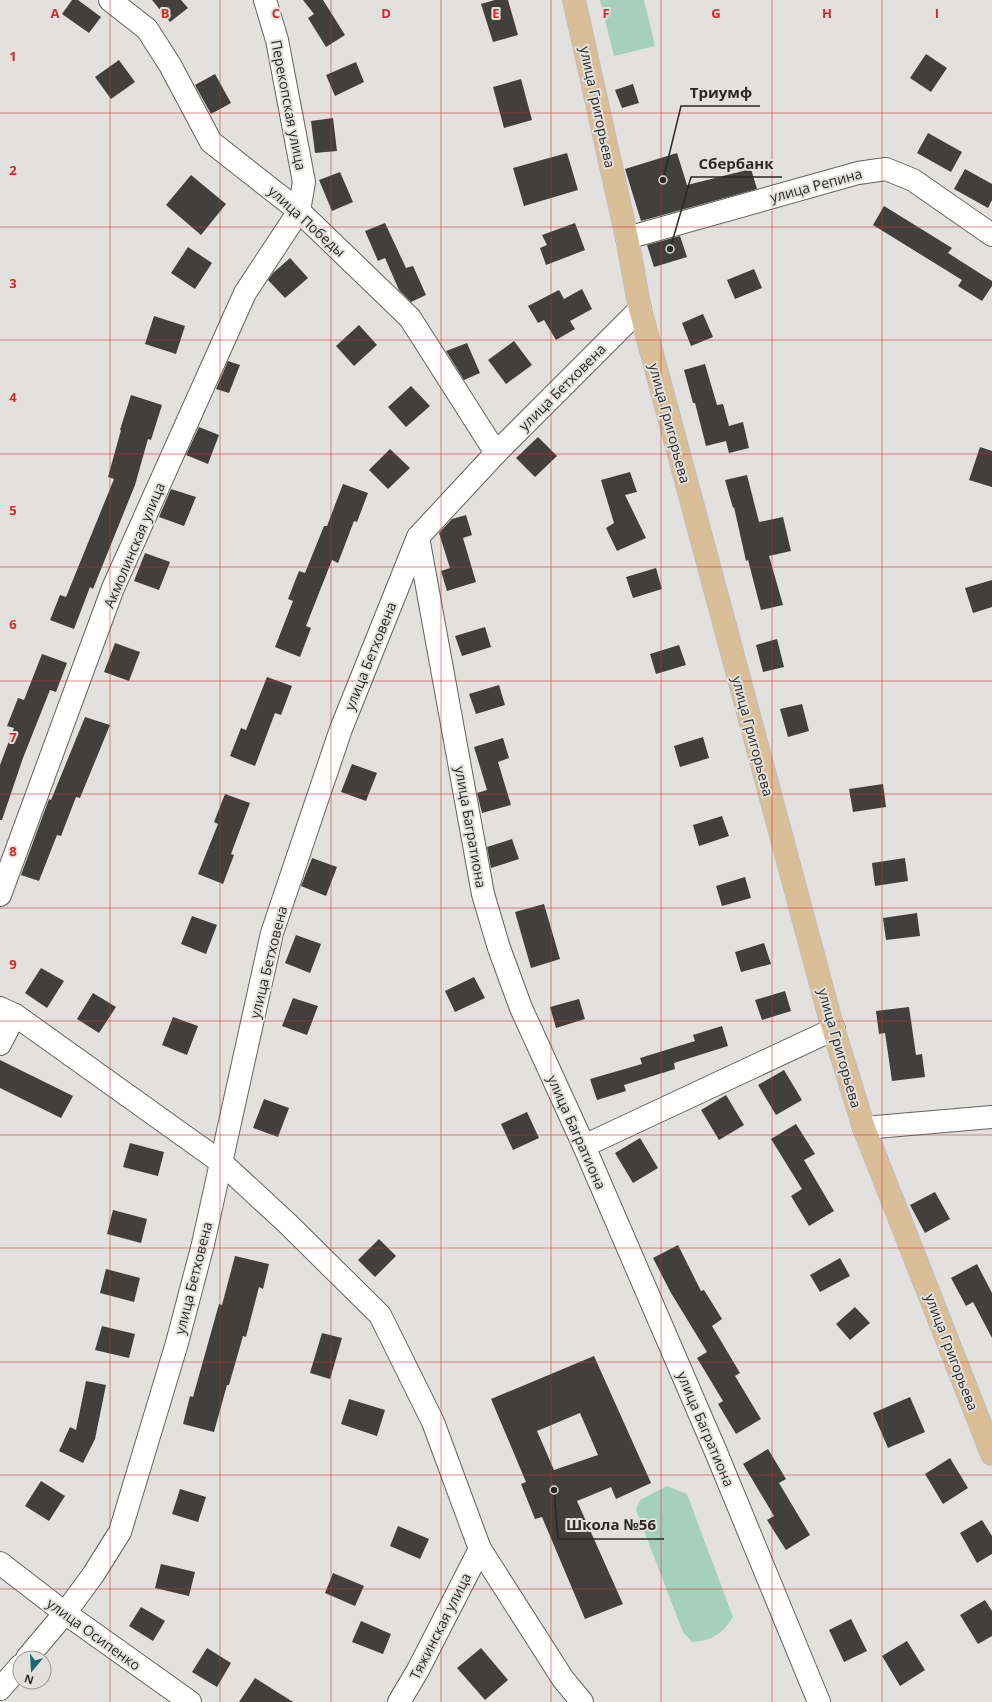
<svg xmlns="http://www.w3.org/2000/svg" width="992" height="1702" font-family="'Open Sans',sans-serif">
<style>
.green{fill:#a5d0bc}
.building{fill:#42403d;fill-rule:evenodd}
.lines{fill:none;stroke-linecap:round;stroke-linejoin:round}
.minor-casing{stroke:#63625f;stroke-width:24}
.major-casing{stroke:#bfbfbe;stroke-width:24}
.minor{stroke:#fff;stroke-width:22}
.major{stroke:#dabe97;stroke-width:22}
.grid{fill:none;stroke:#d62828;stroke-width:1;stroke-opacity:0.55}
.labels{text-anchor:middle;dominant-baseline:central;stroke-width:4;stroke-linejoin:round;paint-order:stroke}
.street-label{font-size:14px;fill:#2a2928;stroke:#e2e1dd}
.grid-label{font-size:13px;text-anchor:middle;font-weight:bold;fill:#d62828;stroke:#e2e1dd;stroke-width:4;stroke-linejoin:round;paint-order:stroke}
.leader{fill:none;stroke:#2a2928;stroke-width:1.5}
.callout-dot{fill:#2a2928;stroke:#e2e1dd;stroke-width:1.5}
.callout-label{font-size:15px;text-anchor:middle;font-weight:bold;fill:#2a2928;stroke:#e2e1dd;stroke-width:4;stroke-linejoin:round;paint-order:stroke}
</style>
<rect width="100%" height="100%" fill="#e2e1dd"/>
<g class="green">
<path d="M 600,0 L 644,0 L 655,46 L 614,56 Z"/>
<path d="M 667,1486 L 687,1494 L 733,1617 C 722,1634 712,1641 692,1642 L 683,1632 L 636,1510 L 640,1500 Z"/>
</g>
<g class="building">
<path d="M 72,0 L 78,0 L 101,17 L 89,33 L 62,14 Z"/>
<path d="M 152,0 L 181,0 L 188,8 L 170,22 Z"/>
<path d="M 303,0 L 323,0 L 345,35 L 326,47 L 308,18 L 314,14 Z"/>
<path d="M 495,0 L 508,0 L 518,35 L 493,42 L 481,4 Z"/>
<path d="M 926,54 L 947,68 L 931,92 L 910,78 Z"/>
<path d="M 119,60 L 135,82 L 111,99 L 95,77 Z"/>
<path d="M 356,62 L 364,82 L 335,96 L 326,75 Z"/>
<path d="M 215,74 L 231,103 L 211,114 L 195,85 Z"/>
<path d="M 521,79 L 532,120 L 504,128 L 493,87 Z"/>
<path d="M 633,84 L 639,103 L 622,108 L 615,90 Z"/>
<path d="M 333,118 L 337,151 L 315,153 L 311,121 Z"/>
<path d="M 928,133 L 962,152 L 951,172 L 917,153 Z"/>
<path d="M 567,153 L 578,190 L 524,206 L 513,168 Z"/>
<path d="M 677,153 L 687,185 L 751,169 L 757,189 L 641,221 L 625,169 Z"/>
<path d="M 965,169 L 992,184 L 992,200 L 988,208 L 954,189 Z"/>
<path d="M 340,172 L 353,202 L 332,211 L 319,180 Z"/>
<path d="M 191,175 L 226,204 L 201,235 L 166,205 Z"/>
<path d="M 884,206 L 952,248 L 948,253 L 992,281 L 992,286 L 982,301 L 958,286 L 962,280 L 873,225 Z"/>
<path d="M 385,223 L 406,268 L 413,266 L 426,295 L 411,302 L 399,290 L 385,258 L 378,261 L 365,231 Z"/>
<path d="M 575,223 L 585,250 L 546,265 L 540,248 L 547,245 L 542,235 Z"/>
<path d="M 680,236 L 687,257 L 654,267 L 647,245 Z"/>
<path d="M 188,247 L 212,263 L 195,289 L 171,273 Z"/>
<path d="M 290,258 L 308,278 L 285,298 L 268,280 L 273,273 Z"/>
<path d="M 754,269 L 762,288 L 735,299 L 727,280 Z"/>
<path d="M 582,289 L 592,309 L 570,321 L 575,329 L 556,340 L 544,320 L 538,323 L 528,306 L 559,290 L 564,299 Z"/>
<path d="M 703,314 L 713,337 L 691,346 L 682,323 Z"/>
<path d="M 154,316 L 185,326 L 176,354 L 145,344 Z"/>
<path d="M 359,325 L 377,345 L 354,366 L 336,346 Z"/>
<path d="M 514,341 L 532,365 L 506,384 L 488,360 Z"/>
<path d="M 467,343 L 480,373 L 464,380 L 446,351 Z"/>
<path d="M 228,361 L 240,365 L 229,393 L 216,389 Z"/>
<path d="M 705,364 L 717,405 L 723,404 L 729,426 L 743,422 L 749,448 L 729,453 L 726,441 L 706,446 L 695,403 L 693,403 L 684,370 Z"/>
<path d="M 411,386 L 430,406 L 406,427 L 388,407 Z"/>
<path d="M 131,395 L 162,405 L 151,440 L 148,439 L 135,485 L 93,589 L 90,587 L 74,629 L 50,620 L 60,595 L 66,597 L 114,479 L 108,477 L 121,430 L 120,430 Z"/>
<path d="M 199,427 L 219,435 L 208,464 L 186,455 Z"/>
<path d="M 538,437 L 557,456 L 535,477 L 516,458 Z"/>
<path d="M 980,447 L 992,451 L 992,487 L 969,480 Z"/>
<path d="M 390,449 L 410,468 L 388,489 L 369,470 Z"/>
<path d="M 630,472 L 637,492 L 625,495 L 646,538 L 617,551 L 606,528 L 614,523 L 601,480 Z"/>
<path d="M 747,475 L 759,522 L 783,517 L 791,551 L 769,556 L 783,605 L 761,610 L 748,560 L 746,561 L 734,507 L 733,508 L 725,480 Z"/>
<path d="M 343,484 L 368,493 L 357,522 L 354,521 L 338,563 L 332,560 L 306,626 L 311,628 L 300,657 L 275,647 L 293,601 L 288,599 L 299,571 L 305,573 L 324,526 L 327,526 Z"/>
<path d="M 171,489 L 196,497 L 184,526 L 159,517 Z"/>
<path d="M 466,515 L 472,535 L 463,538 L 476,582 L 447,591 L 441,571 L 450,568 L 439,533 L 452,519 Z"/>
<path d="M 145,553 L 170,562 L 159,590 L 134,581 Z"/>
<path d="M 656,568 L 662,589 L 633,598 L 626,577 Z"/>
<path d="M 992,580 L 992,607 L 973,613 L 965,588 Z"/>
<path d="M 485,627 L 491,647 L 462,656 L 455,636 Z"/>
<path d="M 777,639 L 784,667 L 763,672 L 756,645 Z"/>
<path d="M 115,643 L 140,652 L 129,681 L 104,672 Z"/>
<path d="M 679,645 L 686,665 L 656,674 L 650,654 Z"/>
<path d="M 42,654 L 67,663 L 56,692 L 50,690 L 23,758 L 2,820 L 0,820 L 0,765 L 14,728 L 7,726 L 18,698 L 24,700 Z"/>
<path d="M 267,677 L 292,686 L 281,715 L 275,713 L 255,766 L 230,756 L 241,728 L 246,730 Z"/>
<path d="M 499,685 L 505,705 L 476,714 L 469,694 Z"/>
<path d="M 802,704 L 809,731 L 788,737 L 780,709 Z"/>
<path d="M 85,717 L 110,725 L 80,798 L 76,797 L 61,836 L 57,835 L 39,881 L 21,875 L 49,799 L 51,800 Z"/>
<path d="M 703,737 L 709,758 L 680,767 L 674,746 Z"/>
<path d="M 503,738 L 509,758 L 498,762 L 511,805 L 482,813 L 477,793 L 487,790 L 474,747 Z"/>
<path d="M 352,764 L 377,773 L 366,801 L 341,792 Z"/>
<path d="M 883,784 L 886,807 L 853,812 L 849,789 Z"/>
<path d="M 225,794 L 250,803 L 231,854 L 234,855 L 223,884 L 198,874 L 218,824 L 214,822 Z"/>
<path d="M 722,816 L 729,836 L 699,846 L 693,825 Z"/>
<path d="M 512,839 L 519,859 L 491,868 L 487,847 Z"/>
<path d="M 312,858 L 337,867 L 326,896 L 301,886 Z"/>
<path d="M 905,858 L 908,881 L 875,886 L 872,863 Z"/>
<path d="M 745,877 L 751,898 L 722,906 L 716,886 Z"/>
<path d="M 544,904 L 560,959 L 531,968 L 515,912 Z"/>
<path d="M 917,913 L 920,936 L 886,940 L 883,918 Z"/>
<path d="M 192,916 L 217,925 L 206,954 L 181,944 Z"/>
<path d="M 296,935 L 321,944 L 310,973 L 285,963 Z"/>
<path d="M 764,943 L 771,964 L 741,972 L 735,952 Z"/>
<path d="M 41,968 L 64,981 L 47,1008 L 25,993 Z"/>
<path d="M 474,977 L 485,998 L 455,1012 L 445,991 Z"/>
<path d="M 785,991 L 791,1011 L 762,1020 L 755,1000 Z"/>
<path d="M 93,993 L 116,1007 L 99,1033 L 77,1019 Z"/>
<path d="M 293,998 L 318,1006 L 307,1035 L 282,1026 Z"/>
<path d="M 579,999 L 585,1019 L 556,1028 L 550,1007 Z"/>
<path d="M 909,1007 L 916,1055 L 922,1054 L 925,1077 L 892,1081 L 885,1033 L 879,1034 L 876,1011 Z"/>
<path d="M 173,1017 L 198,1026 L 187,1055 L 162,1045 Z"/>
<path d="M 722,1026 L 728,1046 L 674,1063 L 675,1069 L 624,1085 L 626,1091 L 597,1100 L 590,1079 L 642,1064 L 640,1058 L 695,1041 L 693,1035 Z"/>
<path d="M 0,1060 L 73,1096 L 61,1118 L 0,1088 Z"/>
<path d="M 784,1070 L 802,1100 L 776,1115 L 758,1085 Z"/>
<path d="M 726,1095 L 744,1125 L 719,1140 L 701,1110 Z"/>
<path d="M 264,1099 L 289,1108 L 278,1137 L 253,1128 Z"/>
<path d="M 527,1112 L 539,1138 L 513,1150 L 501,1124 Z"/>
<path d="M 796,1124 L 815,1154 L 804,1160 L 834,1211 L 809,1226 L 791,1196 L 802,1189 L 771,1139 Z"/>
<path d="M 640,1138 L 658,1168 L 633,1183 L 615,1153 Z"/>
<path d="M 130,1143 L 164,1152 L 158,1176 L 123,1167 Z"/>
<path d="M 935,1192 L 950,1219 L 925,1233 L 910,1205 Z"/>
<path d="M 113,1210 L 147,1219 L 141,1243 L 107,1234 Z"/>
<path d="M 379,1239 L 396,1256 L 375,1277 L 358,1260 Z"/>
<path d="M 678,1245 L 701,1291 L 704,1290 L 722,1319 L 712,1326 L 740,1373 L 735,1376 L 761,1419 L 736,1434 L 718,1404 L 723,1401 L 697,1358 L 707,1352 L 671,1293 L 653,1258 Z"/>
<path d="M 235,1256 L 269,1264 L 263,1289 L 259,1287 L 246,1337 L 243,1336 L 229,1385 L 227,1385 L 214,1432 L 183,1424 L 190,1396 L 193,1397 L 219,1304 L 222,1305 Z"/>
<path d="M 840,1258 L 850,1276 L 820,1292 L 810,1275 Z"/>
<path d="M 977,1264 L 992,1293 L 992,1338 L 973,1302 L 966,1306 L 951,1278 Z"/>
<path d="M 106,1269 L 140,1278 L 134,1302 L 100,1293 Z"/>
<path d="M 855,1307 L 870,1323 L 850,1340 L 836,1324 Z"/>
<path d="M 102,1326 L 135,1334 L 129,1358 L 95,1350 Z"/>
<path d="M 322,1333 L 342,1338 L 330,1379 L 310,1373 Z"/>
<path d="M 594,1356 L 651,1483 L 616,1499 L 611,1487 L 577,1501 L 623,1604 L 585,1619 L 542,1517 L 535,1519 L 521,1484 L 526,1482 L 491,1399 ZM 580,1413 L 598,1455 L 554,1470 L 537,1431 Z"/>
<path d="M 86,1381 L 106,1385 L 95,1439 L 83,1463 L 59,1451 L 70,1427 L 76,1430 Z"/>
<path d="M 910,1397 L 925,1432 L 888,1448 L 873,1413 Z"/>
<path d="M 349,1399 L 385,1410 L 377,1436 L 341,1424 Z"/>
<path d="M 768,1449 L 786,1479 L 779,1483 L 810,1535 L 786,1550 L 767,1520 L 774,1516 L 743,1464 Z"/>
<path d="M 950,1458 L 968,1488 L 943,1504 L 925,1474 Z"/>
<path d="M 41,1481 L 65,1496 L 49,1521 L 25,1506 Z"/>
<path d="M 180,1489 L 206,1497 L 198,1522 L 172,1514 Z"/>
<path d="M 982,1520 L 992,1536 L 992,1554 L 977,1563 L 960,1533 Z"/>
<path d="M 398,1526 L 429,1539 L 420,1559 L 390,1546 Z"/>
<path d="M 161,1564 L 195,1572 L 189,1596 L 155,1588 Z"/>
<path d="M 333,1573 L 364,1586 L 355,1606 L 325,1593 Z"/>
<path d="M 985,1600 L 992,1611 L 992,1636 L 978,1644 L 960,1615 Z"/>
<path d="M 141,1607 L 165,1621 L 153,1641 L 129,1626 Z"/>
<path d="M 851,1619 L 867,1651 L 844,1662 L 829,1630 Z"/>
<path d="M 361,1621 L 391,1634 L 383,1654 L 352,1642 Z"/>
<path d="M 907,1641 L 925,1670 L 900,1686 L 882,1656 Z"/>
<path d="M 207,1648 L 231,1663 L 217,1687 L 192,1672 Z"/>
<path d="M 481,1648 L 508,1680 L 485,1700 L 457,1668 Z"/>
<path d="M 255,1678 L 293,1702 L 239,1702 Z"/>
</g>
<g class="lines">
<g class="minor-casing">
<g id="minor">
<path d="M 110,0 L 147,29 L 170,65 L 211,142 L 299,211 L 410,318 L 496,453"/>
<path d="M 627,238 L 858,173 L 886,169 L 913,180 L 992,235"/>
<path d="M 418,537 L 483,894 L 499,948 L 521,1008 L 584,1146 L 716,1452 L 819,1702"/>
<path d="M 0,895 L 113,588 L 245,293 L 299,211 L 304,182 L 277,40 L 265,0"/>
<path d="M 0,1008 L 15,1015 L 222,1163 L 288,1224 L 380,1315 L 433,1422 L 480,1549 L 563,1679 L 582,1702"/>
<path d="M 0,1044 L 15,1015"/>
<path d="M 864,1128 L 992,1117"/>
<path d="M 584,1146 L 834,1029"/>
<path d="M 0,1563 L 65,1613 L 190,1702"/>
<path d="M 27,1658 L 65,1613 L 93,1575 L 120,1532 L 177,1343 L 203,1244 L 272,933 L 341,729 L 418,537 L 496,453 L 640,309"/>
<path d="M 0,1689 L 20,1666"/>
<path d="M 399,1702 L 418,1670 L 480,1549"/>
</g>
</g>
<g class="major-casing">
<path id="major" d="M 574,0 L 627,238 L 640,309 L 830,1018 L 864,1128 L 992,1454"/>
</g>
<use href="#minor" class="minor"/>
<use href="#major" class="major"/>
</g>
<path class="grid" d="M 110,0 L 110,1702M 220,0 L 220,1702M 331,0 L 331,1702M 441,0 L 441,1702M 551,0 L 551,1702M 661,0 L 661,1702M 772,0 L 772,1702M 882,0 L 882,1702M 0,113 L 992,113M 0,227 L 992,227M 0,340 L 992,340M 0,454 L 992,454M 0,567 L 992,567M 0,681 L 992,681M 0,794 L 992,794M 0,908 L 992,908M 0,1021 L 992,1021M 0,1135 L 992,1135M 0,1248 L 992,1248M 0,1362 L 992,1362M 0,1475 L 992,1475M 0,1589 L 992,1589"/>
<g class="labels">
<g class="street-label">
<text transform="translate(289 105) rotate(79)">Перекопская улица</text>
<text transform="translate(598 107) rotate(78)">улица Григорьева</text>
<text transform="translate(816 185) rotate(-15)">улица Репина</text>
<text transform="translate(307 221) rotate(42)">улица Победы</text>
<text transform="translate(562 387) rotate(-45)">улица Бетховена</text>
<text transform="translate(670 423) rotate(75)">улица Григорьева</text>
<text transform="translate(134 545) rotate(-67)">Акмолинская улица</text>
<text transform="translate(370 656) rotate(-68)">улица Бетховена</text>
<text transform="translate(753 736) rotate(75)">улица Григорьева</text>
<text transform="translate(471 827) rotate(80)">улица Багратиона</text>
<text transform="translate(268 962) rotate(-76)">улица Бетховена</text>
<text transform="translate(840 1048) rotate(74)">улица Григорьева</text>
<text transform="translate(577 1132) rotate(66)">улица Багратиона</text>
<text transform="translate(193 1278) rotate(-76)">улица Бетховена</text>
<text transform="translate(952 1352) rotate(69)">улица Григорьева</text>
<text transform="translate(706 1429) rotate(67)">улица Багратиона</text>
<text transform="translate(440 1626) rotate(-63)">Тяжинская улица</text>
<text transform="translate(94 1634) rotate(36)">улица Осипенко</text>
</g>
</g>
<g class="grid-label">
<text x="55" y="18">A</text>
<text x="165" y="18">B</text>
<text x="276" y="18">C</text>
<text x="386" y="18">D</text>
<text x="496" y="18">E</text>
<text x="606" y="18">F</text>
<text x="716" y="18">G</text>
<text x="827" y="18">H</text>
<text x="937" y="18">I</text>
<text x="13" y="61">1</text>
<text x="13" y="175">2</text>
<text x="13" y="288">3</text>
<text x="13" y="402">4</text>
<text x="13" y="515">5</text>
<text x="13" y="629">6</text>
<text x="13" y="742">7</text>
<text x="13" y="856">8</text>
<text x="13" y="969">9</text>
</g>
<path class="leader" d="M663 180L681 106H760M670 249L691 177H782M554 1490L558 1539H664"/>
<g class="callout-dot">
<circle cx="663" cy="180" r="4"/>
<circle cx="670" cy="249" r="4"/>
<circle cx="554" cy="1490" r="4"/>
</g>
<g class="callout-label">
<text x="721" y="98">Триумф</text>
<text x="736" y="169">Сбербанк</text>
<text x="611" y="1530">Школа №56</text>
</g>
<g transform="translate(32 1670) rotate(198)"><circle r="19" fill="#e2e1dd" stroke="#989795"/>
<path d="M0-3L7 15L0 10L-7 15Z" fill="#1b686e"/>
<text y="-6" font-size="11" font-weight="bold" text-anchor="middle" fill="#2a2928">N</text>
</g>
</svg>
